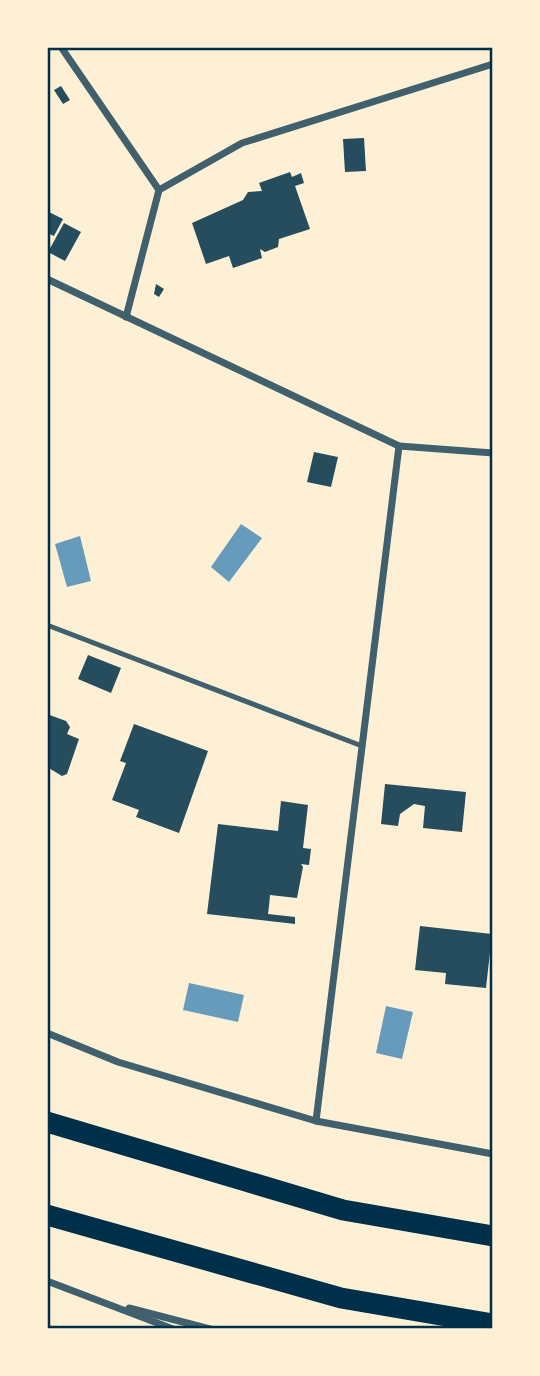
<svg xmlns="http://www.w3.org/2000/svg" width="540" height="1376" font-family="'Noto Sans',sans-serif">
<style>
.water{fill:#669bbc}
.building{fill:#264d5e}
.lines{fill:none;stroke-linecap:round;stroke-linejoin:round}
.service{stroke:#3f606c;stroke-width:5}
.minor{stroke:#3f606c;stroke-width:7}
.motorway{stroke:#003049;stroke-width:21}
.neatline{fill:none;stroke:#003049;stroke-width:2.5}
</style>
<rect width="100%" height="100%" fill="#fdf0d5"/>
<g class="water">
<path d="M 241,524 L 262,538 L 229,582 L 211,567 Z"/>
<path d="M 80,536 L 91,581 L 67,587 L 55,544 Z"/>
<path d="M 189,983 L 244,995 L 238,1022 L 183,1010 Z"/>
<path d="M 386,1006 L 413,1012 L 402,1059 L 376,1053 Z"/>
</g>
<g class="building">
<path d="M 61,86 L 70,100 L 63,104 L 54,90 Z"/>
<path d="M 364,138 L 366,171 L 345,172 L 343,139 Z"/>
<path d="M 290,172 L 292,177 L 301,173 L 304,183 L 295,186 L 310,229 L 279,239 L 278,247 L 265,252 L 260,249 L 262,258 L 233,268 L 229,256 L 206,264 L 192,223 L 243,200 L 248,192 L 262,191 L 259,183 Z"/>
<path d="M 47,211 L 63,219 L 54,236 L 47,233 Z"/>
<path d="M 64,223 L 81,232 L 65,261 L 48,252 Z"/>
<path d="M 156,284 L 164,289 L 159,297 L 154,294 Z"/>
<path d="M 314,452 L 338,457 L 331,487 L 307,482 Z"/>
<path d="M 88,655 L 121,668 L 111,693 L 78,679 Z"/>
<path d="M 47,714 L 66,721 L 70,727 L 67,734 L 79,739 L 67,774 L 62,776 L 47,767 Z"/>
<path d="M 134,724 L 208,751 L 179,833 L 136,817 L 139,810 L 112,800 L 126,763 L 120,761 Z"/>
<path d="M 385,784 L 466,792 L 462,832 L 423,828 L 425,806 L 414,804 L 400,814 L 398,826 L 381,824 Z"/>
<path d="M 281,801 L 308,805 L 303,848 L 311,849 L 309,865 L 301,864 L 303,867 L 297,898 L 270,895 L 269,906 L 268,914 L 295,917 L 295,924 L 207,914 L 218,824 L 278,831 Z"/>
<path d="M 420,926 L 492,934 L 486,988 L 445,984 L 446,973 L 415,970 Z"/>
</g>
<g class="lines">
<path class="service" d="M 47,625 L 362,746"/>
<g class="minor">
<path d="M 61,47 L 159,190"/>
<path d="M 47,279 L 399,446 L 316,1121"/>
<path d="M 126,317 L 159,190 L 242,143 L 493,64"/>
<path d="M 399,446 L 493,453"/>
<path d="M 47,1033 L 118,1062 L 316,1121 L 493,1154"/>
<path d="M 47,1281 L 173,1329"/>
<path d="M 129,1308 L 210,1329"/>
</g>
<g class="motorway">
<path d="M 47,1122 L 343,1210 L 493,1236"/>
<path d="M 47,1215 L 341,1298 L 493,1324"/>
</g>
</g>
<rect width="540" height="1376" fill="none" stroke="#fdf0d5" stroke-width="98"/>
<rect x="49" y="49" width="442" height="1278" class="neatline"/>
</svg>
